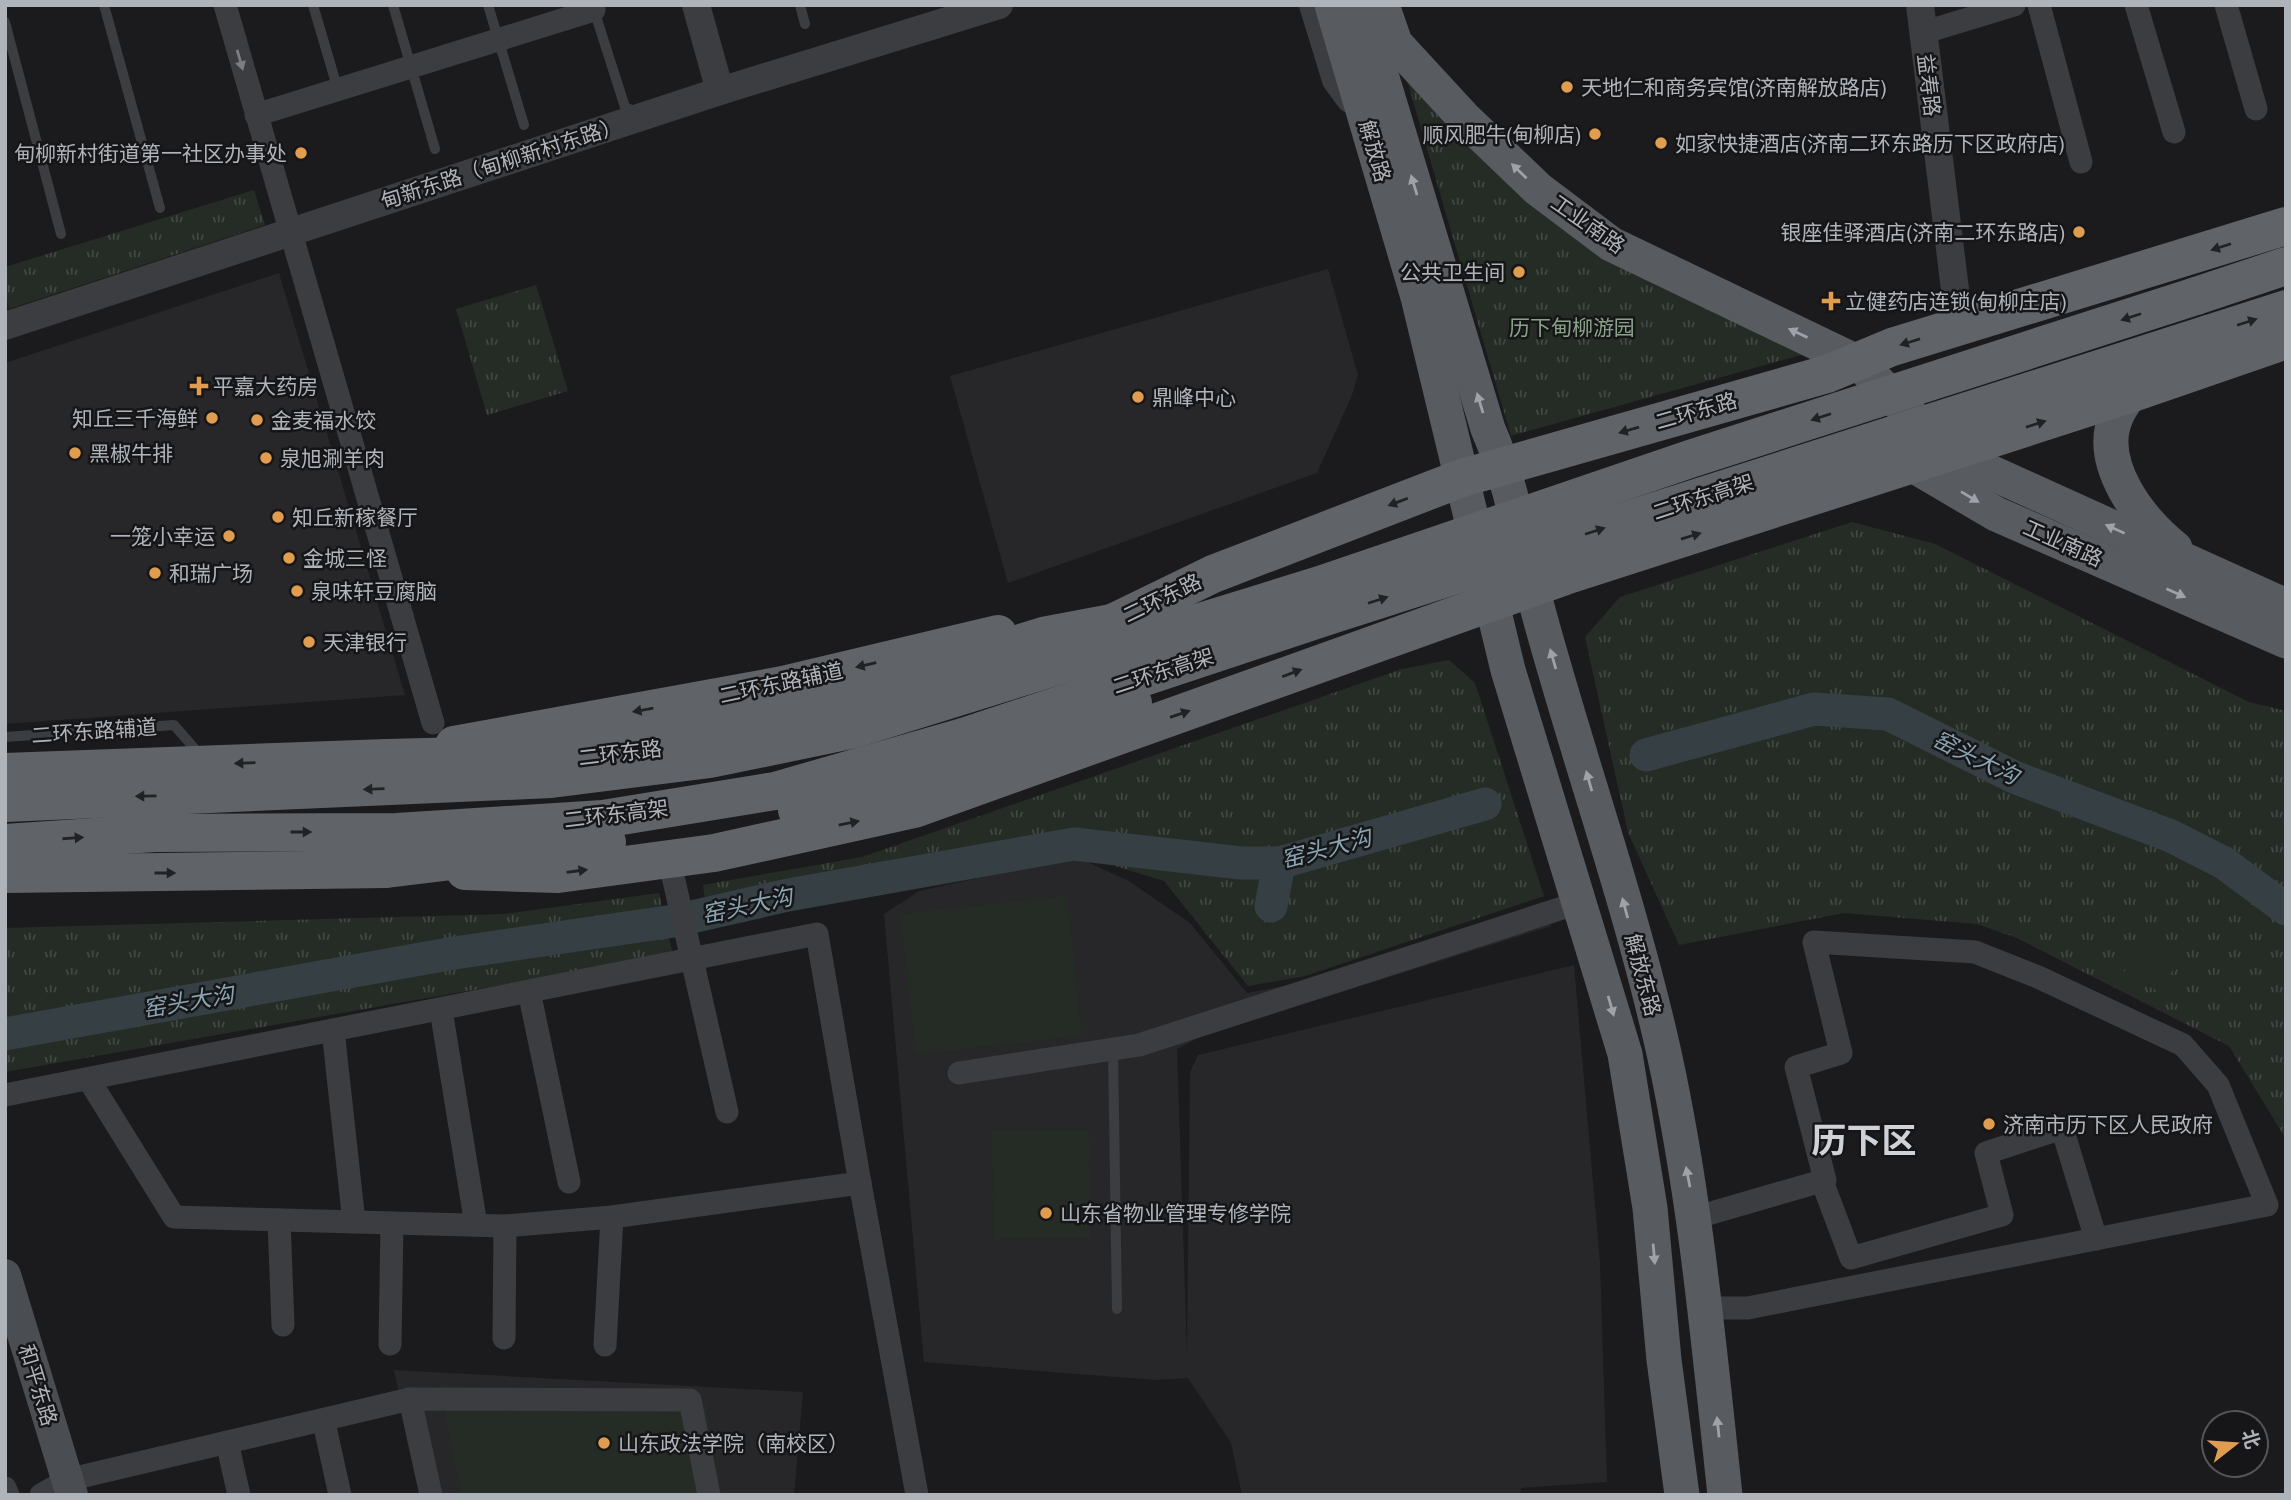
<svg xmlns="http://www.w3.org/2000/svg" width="2291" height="1500" font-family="'Archivo Narrow','Noto Sans SC',sans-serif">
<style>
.built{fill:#272729}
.park{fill:url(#park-tufts)}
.pitch{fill:#252c25}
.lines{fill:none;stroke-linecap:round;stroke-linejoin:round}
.river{stroke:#363f44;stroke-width:33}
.service{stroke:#3c3d41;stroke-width:10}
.minor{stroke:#3c3d41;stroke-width:23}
.tertiary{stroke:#3c3d41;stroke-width:28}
.secondary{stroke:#4a4d51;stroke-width:32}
.primary{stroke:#585b60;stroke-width:35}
.trunk{stroke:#606469;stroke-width:38}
.trunk-bridge{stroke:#606469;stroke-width:38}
.oneway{fill:#7b7e84}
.oneway2{fill:#9ea2a9}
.oneway3{fill:#212224}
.poi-dot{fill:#e09d4f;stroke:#161618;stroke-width:2.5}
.labels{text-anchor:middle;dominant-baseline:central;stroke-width:5;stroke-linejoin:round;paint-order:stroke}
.street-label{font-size:21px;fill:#afb4bb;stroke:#161618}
.poi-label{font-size:21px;fill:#afb4bb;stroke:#161618;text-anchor:start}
.park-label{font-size:21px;fill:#8aa388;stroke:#161618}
.water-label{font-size:23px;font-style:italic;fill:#8aa4b1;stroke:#161618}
.town-label{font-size:35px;font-weight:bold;fill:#cfd2d7;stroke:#161618}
</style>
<defs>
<pattern id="park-tufts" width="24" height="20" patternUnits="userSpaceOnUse" patternTransform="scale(1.75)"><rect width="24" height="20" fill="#252c25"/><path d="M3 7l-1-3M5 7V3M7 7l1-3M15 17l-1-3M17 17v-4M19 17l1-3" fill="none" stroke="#424843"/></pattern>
</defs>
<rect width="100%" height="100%" fill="#1b1b1d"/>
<g class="built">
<path d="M 1328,269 L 1358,375 L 1352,395 L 1317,473 L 1008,583 L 950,376 Z"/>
<path d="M 279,273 L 405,695 L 5,724 L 5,363 Z"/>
<path d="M 1076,857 L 1129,881 L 1190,923 L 1247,993 L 1304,982 L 1545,903 L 1551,926 L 1200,1037 L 1177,1049 L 1187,1353 L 1190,1072 L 1198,1055 L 1574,965 L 1600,1262 L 1607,1482 L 1521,1488 L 1520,1495 L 1242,1495 L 1231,1443 L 1188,1378 L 1156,1380 L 924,1362 L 884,914 L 919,891 Z"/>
<path d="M 394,1370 L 803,1392 L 794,1495 L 421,1495 Z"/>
</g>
<g class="park">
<path d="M 1401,60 L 1535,192 L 1826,348 L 1511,436 Z"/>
<path d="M 254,190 L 265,225 L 9,309 L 5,293 L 5,267 Z"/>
<path d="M 536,285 L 568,391 L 487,415 L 456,309 Z"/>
<path d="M 1852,522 L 1935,544 L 2249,702 L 2286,711 L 2286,1139 L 2229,1046 L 2017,938 L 1977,924 L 1844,913 L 1679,945 L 1628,832 L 1585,637 L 1620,597 Z"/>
<path d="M 1449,660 L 1475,683 L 1544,896 L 1305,976 L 1248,986 L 1164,881 L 1076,854 L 1072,834 L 708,923 L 703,885 L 862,857 L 1402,669 Z"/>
<path d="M 659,893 L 673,955 L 5,1072 L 5,928 L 505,914 Z"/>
</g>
<g class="pitch">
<path d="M 1067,896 L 1082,1036 L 916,1054 L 900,914 Z"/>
<path d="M 2140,936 L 2179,954 L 2163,993 L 2123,975 Z"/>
<path d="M 1089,1129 L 1090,1238 L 993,1239 L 992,1130 Z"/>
<path d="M 440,1385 L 706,1403 L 721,1495 L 461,1495 Z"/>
</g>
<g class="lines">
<g class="river">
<path d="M 1646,755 L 1814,709 L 1888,714 L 2014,777 L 2171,836 L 2224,863 L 2286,909"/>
<path d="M 1271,906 L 1279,863"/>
<path d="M 5,1034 L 454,953 L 674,921 L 788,895 L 1074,844 L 1241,863 L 1279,863 L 1485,804"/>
</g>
<g class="service">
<path d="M 104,5 L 160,208"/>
<path d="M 313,5 L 338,90"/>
<path d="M 393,5 L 435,149"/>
<path d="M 488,5 L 524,125"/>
<path d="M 800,5 L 805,24"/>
<path d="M 594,10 L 625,107 L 638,113"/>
<path d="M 5,22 L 61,234"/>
<path d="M 5,737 L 174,725 L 201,756"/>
<path d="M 1113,1049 L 1117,1309"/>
</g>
<g class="minor">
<path d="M 225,5 L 433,723"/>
<path d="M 2039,5 L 2081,162"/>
<path d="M 2136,5 L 2174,132"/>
<path d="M 2226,5 L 2256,109"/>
<path d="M 1922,33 L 2014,5"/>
<path d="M 256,115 L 594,10"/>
<path d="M 669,859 L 727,1112"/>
<path d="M 530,996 L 569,1182"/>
<path d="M 442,1016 L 476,1225"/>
<path d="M 333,1030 L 354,1222"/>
<path d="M 959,1073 L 1139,1045 L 1581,902"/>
<path d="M 5,1095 L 817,934 L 860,1183 L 612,1217 L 505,1226 L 174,1217 L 89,1080"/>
<path d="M 1822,1181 L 1851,1258 L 2002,1215 L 1986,1153 L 2062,1128 L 2096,1239"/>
<path d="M 860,1183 L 917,1495"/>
<path d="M 1694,1218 L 1825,1180 L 1796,1067 L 1841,1053 L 1814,942 L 1975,952 L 2038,977 L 2183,1045 L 2218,1085 L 2267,1205 L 1748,1308 L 1704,1308"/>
<path d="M 279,1220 L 283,1325"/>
<path d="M 504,1338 L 505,1226"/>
<path d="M 390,1344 L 392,1223"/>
<path d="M 605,1345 L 612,1217"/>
<path d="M 410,1399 L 431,1495"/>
<path d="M 325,1427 L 340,1495"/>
<path d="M 227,1442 L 239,1495"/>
<path d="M 5,1488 L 8,1495"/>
<path d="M 41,1495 L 67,1480 L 410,1399 L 690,1400 L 709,1495"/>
</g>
<g class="tertiary">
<path d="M 696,5 L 720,91"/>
<path d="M 1313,5 L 1336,80 L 1350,99"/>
<path d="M 1920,5 L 1958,314 L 1952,329"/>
<path d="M 5,326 L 720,91 L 999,5"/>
</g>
<path class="secondary" d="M 5,1275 L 72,1495"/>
<g class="primary">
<path d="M 1332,5 L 1418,297 L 1508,670 L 1625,1054 L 1650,1208 L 1664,1360 L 1682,1495"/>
<path d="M 1360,5 L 1488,429 C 1514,488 1522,552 1539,614 C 1579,761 1631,905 1664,1053 C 1696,1199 1709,1347 1725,1495"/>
<path d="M 1382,5 L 1395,43 L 1466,120 L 1538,189 L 1611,244 L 1859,363 L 1948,453 L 2286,606"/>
<path d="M 2130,394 C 2125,401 2119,409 2116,417 C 2096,463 2140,521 2175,548"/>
<path d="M 1902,447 L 1911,464 L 1996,514 L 2286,641"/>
</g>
<g class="trunk">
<path d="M 2196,296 L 2286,266"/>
<path d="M 2208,334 L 2286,309"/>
<path d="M 1110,624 L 1213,574 L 1462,478 L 1827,374 L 1892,347 L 2286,226"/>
<path d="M 454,745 L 783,685 L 998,634"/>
<path d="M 5,772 L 387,758 L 419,772"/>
<path d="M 465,871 L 558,874 L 714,853 L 914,809 L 1565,576 L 2130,394 L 2286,340"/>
<path d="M 5,874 L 386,869 L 418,856"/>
</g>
<g class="trunk-bridge">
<path d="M 387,758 L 505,755 L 661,737 L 805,711 L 1043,636 L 1149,616"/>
<path d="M 5,803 L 551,779 L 710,759 L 851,730 L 1320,585 L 1690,459 L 2196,296"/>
<path d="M 797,810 C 911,784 1026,751 1133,703"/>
<path d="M 5,843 L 154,833 L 397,832 L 603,819 L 775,791 L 963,737 L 1328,616 L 2208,334"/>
<path d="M 386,869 L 607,842"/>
</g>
</g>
<defs><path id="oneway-solid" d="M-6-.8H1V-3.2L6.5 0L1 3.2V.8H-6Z" transform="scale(1.75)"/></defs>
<use class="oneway" href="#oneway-solid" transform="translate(240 60) rotate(74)"/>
<g class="oneway2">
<use href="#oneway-solid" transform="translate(1519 171) rotate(-136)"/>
<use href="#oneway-solid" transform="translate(1414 185) rotate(-107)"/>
<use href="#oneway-solid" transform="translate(1798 333) rotate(-155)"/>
<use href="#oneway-solid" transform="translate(1480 403) rotate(-107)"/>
<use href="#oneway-solid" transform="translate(1970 497) rotate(31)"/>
<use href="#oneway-solid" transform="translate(2115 529) rotate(-156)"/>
<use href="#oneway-solid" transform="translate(2176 593) rotate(24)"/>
<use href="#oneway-solid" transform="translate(1553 659) rotate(-106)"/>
<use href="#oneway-solid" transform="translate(1589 781) rotate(-106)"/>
<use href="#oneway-solid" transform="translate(1625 908) rotate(-105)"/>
<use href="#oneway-solid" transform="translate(1611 1006) rotate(74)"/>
<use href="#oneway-solid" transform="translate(1688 1177) rotate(-101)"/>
<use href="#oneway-solid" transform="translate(1654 1254) rotate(85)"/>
<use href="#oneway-solid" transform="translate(1718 1427) rotate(-96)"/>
</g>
<g class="oneway3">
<use href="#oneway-solid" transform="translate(2221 247) rotate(162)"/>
<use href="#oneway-solid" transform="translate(2131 317) rotate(162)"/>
<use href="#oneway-solid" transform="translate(2247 322) rotate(-18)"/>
<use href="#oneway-solid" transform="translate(1910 342) rotate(163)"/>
<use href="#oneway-solid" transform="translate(1821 417) rotate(162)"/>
<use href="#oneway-solid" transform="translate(2036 424) rotate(-18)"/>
<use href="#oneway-solid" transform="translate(1629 430) rotate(164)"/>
<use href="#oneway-solid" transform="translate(1398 502) rotate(159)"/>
<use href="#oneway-solid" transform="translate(1595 531) rotate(-18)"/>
<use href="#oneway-solid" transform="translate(1691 536) rotate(-17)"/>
<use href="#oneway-solid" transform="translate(1378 600) rotate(-18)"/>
<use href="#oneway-solid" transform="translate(866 665) rotate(167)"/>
<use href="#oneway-solid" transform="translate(1292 673) rotate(-21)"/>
<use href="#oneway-solid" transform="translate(643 710) rotate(170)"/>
<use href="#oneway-solid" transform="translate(1180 714) rotate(-19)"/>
<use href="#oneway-solid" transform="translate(245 763) rotate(178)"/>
<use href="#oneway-solid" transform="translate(374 789) rotate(178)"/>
<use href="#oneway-solid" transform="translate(146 796) rotate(179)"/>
<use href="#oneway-solid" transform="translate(849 823) rotate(-12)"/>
<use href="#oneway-solid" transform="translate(301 832)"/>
<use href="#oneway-solid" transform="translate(73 838) rotate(-4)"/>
<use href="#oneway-solid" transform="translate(577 871) rotate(-8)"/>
<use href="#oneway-solid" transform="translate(165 873)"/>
</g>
<g class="poi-dot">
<circle cx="1567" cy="87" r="7"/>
<circle cx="1595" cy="134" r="7"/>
<circle cx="1661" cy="143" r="7"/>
<circle cx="301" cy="153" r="7"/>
<circle cx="2079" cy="232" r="7"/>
<circle cx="1519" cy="272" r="7"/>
<path d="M1827.5 290.5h7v7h7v7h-7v7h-7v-7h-7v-7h7z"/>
<path d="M195.5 375.5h7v7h7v7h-7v7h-7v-7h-7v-7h7z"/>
<circle cx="1138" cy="397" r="7"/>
<circle cx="212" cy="418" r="7"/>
<circle cx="257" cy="420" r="7"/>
<circle cx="75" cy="453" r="7"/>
<circle cx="266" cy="458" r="7"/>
<circle cx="278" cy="517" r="7"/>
<circle cx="229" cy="536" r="7"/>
<circle cx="289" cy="558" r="7"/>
<circle cx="155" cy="573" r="7"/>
<circle cx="297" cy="591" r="7"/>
<circle cx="309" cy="642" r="7"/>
<circle cx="1989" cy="1124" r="7"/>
<circle cx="1046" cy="1213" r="7"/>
<circle cx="604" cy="1443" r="7"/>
</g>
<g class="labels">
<g class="street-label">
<text transform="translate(1929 85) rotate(83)">益寿路</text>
<text transform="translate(1375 151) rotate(74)">解放路</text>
<text transform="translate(501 163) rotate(-18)">甸新东路（甸柳新村东路）</text>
<text transform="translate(1588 224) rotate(35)">工业南路</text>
<text transform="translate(1696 411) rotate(-16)">二环东路</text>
<text transform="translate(1703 497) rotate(-18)">二环东高架</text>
<text transform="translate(2063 543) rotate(24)">工业南路</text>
<text transform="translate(1162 598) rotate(-26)">二环东路</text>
<text transform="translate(1163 671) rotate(-18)">二环东高架</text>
<text transform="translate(781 683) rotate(-12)">二环东路辅道</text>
<text transform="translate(94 731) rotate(-4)">二环东路辅道</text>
<text transform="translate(620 753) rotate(-7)">二环东路</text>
<text transform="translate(616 814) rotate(-7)">二环东高架</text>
<text transform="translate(1643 975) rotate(75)">解放东路</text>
<text transform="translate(38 1385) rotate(73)">和平东路</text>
</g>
<g class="poi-label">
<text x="1581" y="87">天地仁和商务宾馆(济南解放路店)</text>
<text x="1581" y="134" text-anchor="end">顺风肥牛(甸柳店)</text>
<text x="1675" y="143">如家快捷酒店(济南二环东路历下区政府店)</text>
<text x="287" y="153" text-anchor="end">甸柳新村街道第一社区办事处</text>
<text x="2065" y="232" text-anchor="end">银座佳驿酒店(济南二环东路店)</text>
<text x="1505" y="272" text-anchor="end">公共卫生间</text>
<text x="1845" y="301">立健药店连锁(甸柳庄店)</text>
<text x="213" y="386">平嘉大药房</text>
<text x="1152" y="397">鼎峰中心</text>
<text x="198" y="418" text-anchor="end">知丘三千海鲜</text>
<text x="271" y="420">金麦福水饺</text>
<text x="89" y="453">黑椒牛排</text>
<text x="280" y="458">泉旭涮羊肉</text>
<text x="292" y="517">知丘新稼餐厅</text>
<text x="215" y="536" text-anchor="end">一笼小幸运</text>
<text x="303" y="558">金城三怪</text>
<text x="169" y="573">和瑞广场</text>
<text x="311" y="591">泉味轩豆腐脑</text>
<text x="323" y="642">天津银行</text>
<text x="2003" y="1124">济南市历下区人民政府</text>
<text x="1060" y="1213">山东省物业管理专修学院</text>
<text x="618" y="1443">山东政法学院（南校区）</text>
</g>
<g class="park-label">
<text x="1572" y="327">历下甸柳游园</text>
</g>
<g class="water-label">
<text transform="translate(1976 757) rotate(26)">窑头大沟</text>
<text transform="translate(1326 848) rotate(-15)">窑头大沟</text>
<text transform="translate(747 905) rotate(-12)">窑头大沟</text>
<text transform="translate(188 1001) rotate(-10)">窑头大沟</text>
</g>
<g class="town-label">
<text x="1864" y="1140">历下区</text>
</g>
</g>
<rect width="2291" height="1500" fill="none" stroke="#afb4bb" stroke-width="14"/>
<g transform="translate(2235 1444) rotate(73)"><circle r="33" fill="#161618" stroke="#535559" stroke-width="2"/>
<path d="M0-5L12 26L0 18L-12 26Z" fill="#e09d4f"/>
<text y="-10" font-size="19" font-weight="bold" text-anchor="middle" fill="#afb4bb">北</text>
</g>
</svg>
